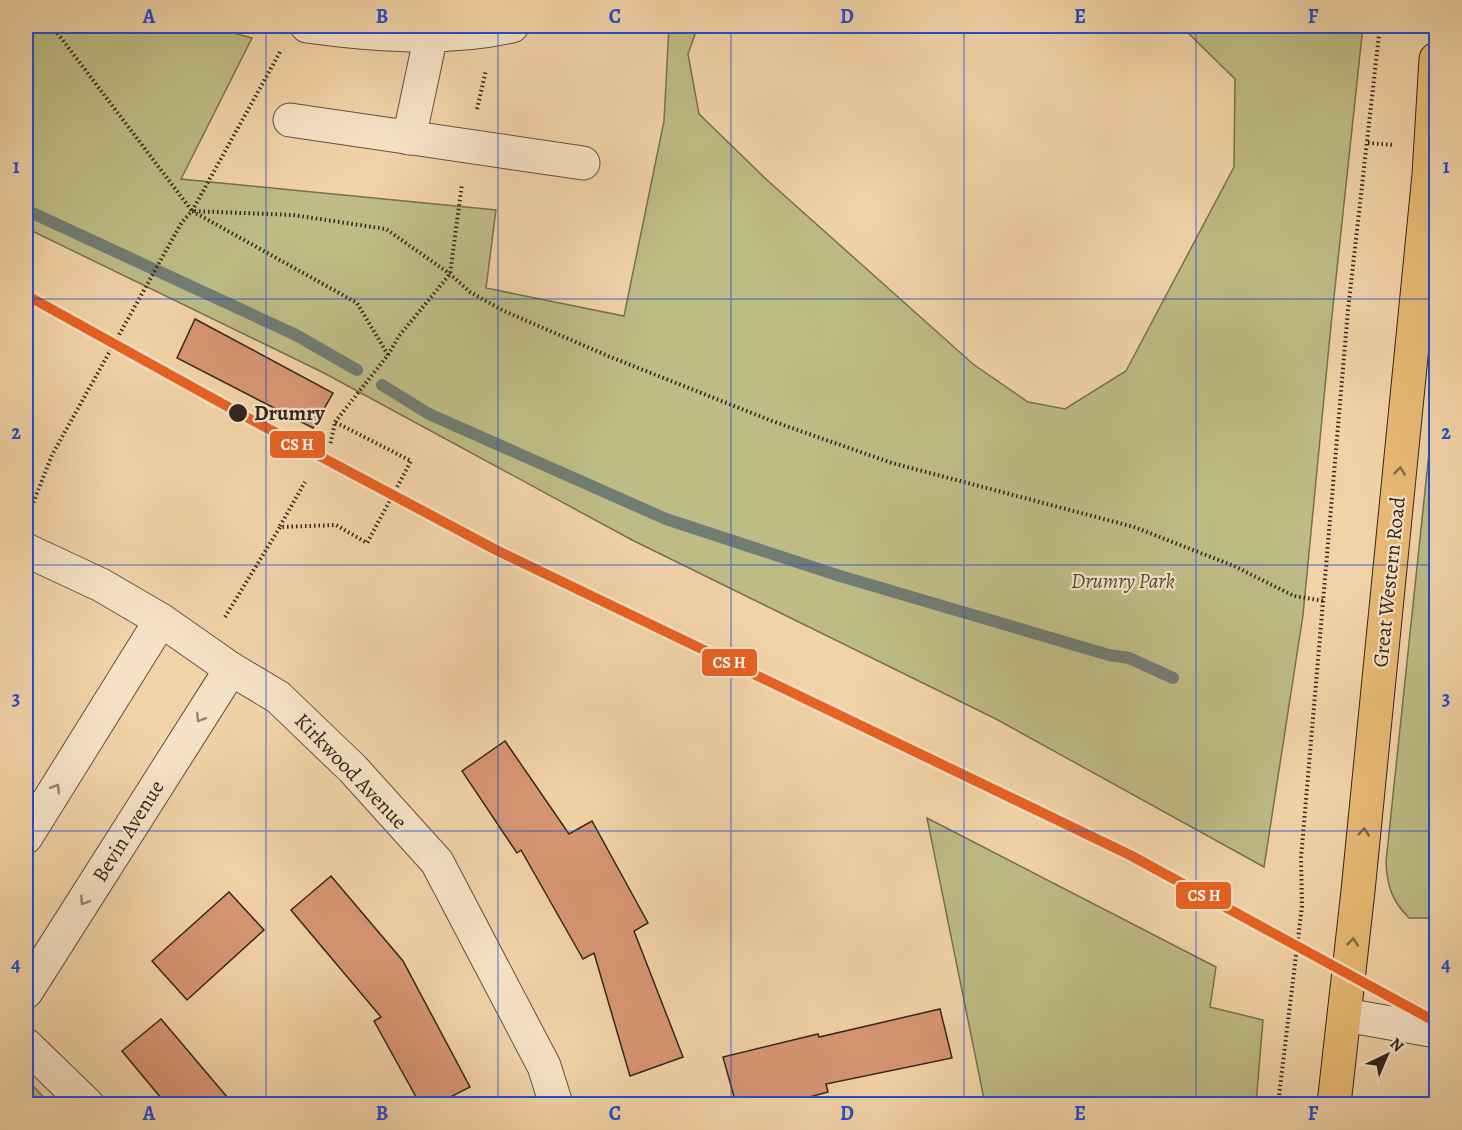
<svg xmlns="http://www.w3.org/2000/svg" width="1462" height="1130" font-family="Alegreya,serif">
<style>
.green{fill:#bebb84;stroke:#787050;stroke-width:1.5}
.lines{fill:none;stroke-linecap:round;stroke-linejoin:round}
.stream{stroke:#717d73;stroke-width:12}
.building{fill:#d89673;stroke:#33261d;stroke-width:1.5}
.minor-casing{stroke:#625140;stroke-width:35}
.major-casing{stroke:#33261d;stroke-width:35}
.path{stroke:#33261d;stroke-width:4;stroke-dasharray:1.5 3;stroke-linecap:butt}
.minor{stroke:#f6e2c6;stroke-width:33}
.major{stroke:#e8ba74;stroke-width:33}
.rail-1-casing{stroke:#f6e2c6;stroke-width:15}
.rail-1{stroke:#e86222;stroke-width:10}
.oneway{stroke:#846944}
.oneway2{stroke:#948472}
.grid{fill:none;stroke:#1d4ed8;stroke-width:1.5;stroke-opacity:0.55}
.stop-dot{fill:#33261d;stroke:#f6e2c6;stroke-width:2}
.labels{text-anchor:middle;dominant-baseline:central;stroke-width:4.5;stroke-linejoin:round;paint-order:stroke}
.stop-label{font-size:21px;font-weight:bold;fill:#33261d;stroke:#f6e2c6;text-anchor:start}
.park-label{font-size:21px;font-style:italic;fill:#564b37;stroke:#f6e2c6}
.street-label{font-size:21px;fill:#33261d;stroke:#f6e2c6}
.line-badge{stroke:#f6e2c6;stroke-width:2}
.badge-label{font-size:16px;text-anchor:middle;font-weight:bold;fill:#fff}
.neatline{fill:none;stroke:#1d4ed8;stroke-width:2}
.grid-label{font-size:20px;text-anchor:middle;font-weight:bold;fill:#1d4ed8}
</style>
<rect width="100%" height="100%" fill="#f1d3a7"/>
<filter id="stains"><feTurbulence type="fractalNoise" baseFrequency=".00333" numOctaves="4"/><feColorMatrix values="0 0 0 0 .2 0 0 0 0 .09 0 0 0 0 .02 0 0 0 .5 -.17"/></filter>
<radialGradient id="worn" r=".72"><stop offset=".6" stop-color="#630" stop-opacity="0"/><stop offset="1" stop-color="#630" stop-opacity=".3"/></radialGradient>
<g class="green">
<path d="M 26,26 L 208,26 L 252,38 L 181,179 L 496,210 L 486,288 L 624,316 L 664,121 L 669,26 L 698,26 L 688,54 L 699,114 L 767,180 L 973,364 L 1028,402 L 1065,409 L 1126,371 L 1234,167 L 1235,79 L 1181,26 L 1363,26 L 1331,325 L 1303,615 L 1264,867 L 996,719 L 632,540 L 324,373 L 26,228 Z"/>
<path d="M 1436,386 L 1436,915 L 1430,918 L 1409,918 C 1392,901 1387,886 1386,862 Z"/>
<path d="M 927,818 L 1216,967 L 1210,1007 L 1263,1020 L 1256,1104 L 1001,1104 L 984,1099 Z"/>
<path d="M 26,1085 L 34,1087 L 50,1104 L 26,1104 Z"/>
</g>
<g class="lines">
<g class="stream">
<path d="M 26,210 L 296,335 L 357,370"/>
<path d="M 382,385 L 429,414 L 666,519 L 840,576 L 1109,655 L 1129,658 L 1173,678"/>
</g>
</g>
<g class="building">
<path d="M 195,319 L 333,393 L 313,428 L 177,358 Z"/>
<path d="M 505,741 L 569,834 L 592,821 L 648,923 L 634,931 L 683,1057 L 630,1076 L 594,953 L 583,959 L 521,850 L 517,853 L 462,771 Z"/>
<path d="M 331,876 L 403,961 L 470,1087 L 437,1104 L 420,1104 L 374,1021 L 381,1017 L 291,910 Z"/>
<path d="M 229,892 L 264,930 L 187,1000 L 152,961 Z"/>
<path d="M 940,1009 L 952,1058 L 826,1084 L 828,1092 L 784,1104 L 736,1104 L 723,1057 L 818,1034 L 819,1037 Z"/>
<path d="M 161,1019 L 233,1104 L 166,1104 L 122,1051 Z"/>
</g>
<g class="lines">
<g class="minor-casing">
<g id="minor">
<path d="M 307,26 C 374,35 446,41 512,26"/>
<path d="M 290,120 L 583,163"/>
<path d="M 409,138 L 431,35"/>
<path d="M 26,550 L 101,585 L 161,620 L 231,669 L 278,697 L 353,769 L 437,862 L 544,1066 L 556,1104"/>
<path d="M 26,837 L 161,620"/>
<path d="M 26,992 L 231,669"/>
<path d="M 1345,1015 L 1436,1031"/>
<path d="M 26,1045 L 87,1104"/>
</g>
</g>
<g class="major-casing">
<path id="major" d="M 1334,1104 L 1358,891 L 1429,175 L 1436,59"/>
</g>
<g class="path">
<path d="M 52,26 L 192,211"/>
<path d="M 477,109 L 486,70"/>
<path d="M 1368,143 L 1394,145"/>
<path d="M 388,355 L 357,303 L 192,211 L 293,215 L 386,229 L 450,274 L 470,292 L 504,311 L 608,356 L 772,421 L 892,463 L 1134,527 L 1234,566 L 1294,596 L 1324,601"/>
<path d="M 335,422 L 388,355 L 399,336 L 450,274 L 462,184"/>
<path d="M 30,511 L 52,455 L 182,222 L 192,211 L 280,52"/>
<path d="M 280,526 L 305,482"/>
<path d="M 26,615 L 31,596"/>
<path d="M 225,617 L 280,527 L 336,525 L 367,543 L 411,461 L 335,422 L 330,446"/>
<path d="M 1278,1104 L 1302,906 L 1301,858 L 1348,310 L 1380,26"/>
</g>
<use href="#minor" class="minor"/>
<use href="#major" class="major"/>
<g class="rail-1-casing">
<path id="rail-1" d="M 26,295 L 250,419 L 498,551 L 1130,855 L 1436,1022"/>
</g>
<use href="#rail-1" class="rail-1"/>
</g>
<defs><path id="oneway-chevron" d="M-2-3.5L2.5 0L-2 3.5" fill="none" stroke-width="1.6" stroke-linecap="round" stroke-linejoin="round" transform="scale(1.5)"/></defs>
<g class="oneway">
<use href="#oneway-chevron" transform="translate(1400 471) rotate(-84)"/>
<use href="#oneway-chevron" transform="translate(1364 832) rotate(-84)"/>
<use href="#oneway-chevron" transform="translate(1353 942) rotate(-84)"/>
</g>
<g class="oneway2">
<use href="#oneway-chevron" transform="translate(200 718) rotate(122)"/>
<use href="#oneway-chevron" transform="translate(56 788) rotate(-58)"/>
<use href="#oneway-chevron" transform="translate(84 901) rotate(122)"/>
</g>
<path class="grid" d="M 266,26 L 266,1104M 498,26 L 498,1104M 731,26 L 731,1104M 964,26 L 964,1104M 1196,26 L 1196,1104M 26,299 L 1436,299M 26,565 L 1436,565M 26,831 L 1436,831"/>
<circle class="stop-dot" cx="238" cy="413" r="10"/>
<g class="labels">
<g class="stop-label">
<text x="254" y="413">Drumry</text>
</g>
<g class="park-label">
<text x="1123" y="581">Drumry Park</text>
</g>
<g class="street-label">
<text transform="translate(1389 582) rotate(-84)">Great Western Road</text>
<text transform="translate(351 771) rotate(46)">Kirkwood Avenue</text>
<text transform="translate(128 831) rotate(-58)">Bevin Avenue</text>
</g>
</g>
<g class="line-badge">
<rect x="269" y="430" width="57" height="29" rx="6" fill="#e86222"/>
<rect x="701" y="648" width="57" height="29" rx="6" fill="#e86222"/>
<rect x="1175" y="881" width="57" height="29" rx="6" fill="#e86222"/>
</g>
<g class="badge-label">
<text x="297" y="450">CS H</text>
<text x="729" y="668">CS H</text>
<text x="1204" y="901">CS H</text>
</g>
<rect width="1462" height="1130" fill="none" stroke="#f1d3a7" stroke-width="66"/>
<g transform="translate(1387 1055) rotate(44)" stroke="#f6e2c6" stroke-width="4.5" paint-order="stroke">
<path d="M0-4.5L10 22L0 15L-10 22Z" fill="#33261d"/>
<text y="-9" font-size="16" font-weight="bold" text-anchor="middle" fill="#33261d">N</text>
</g>
<rect x="33" y="33" width="1396" height="1064" class="neatline"/>
<g class="grid-label">
<text x="149" y="23">A</text>
<text x="382" y="23">B</text>
<text x="615" y="23">C</text>
<text x="847" y="23">D</text>
<text x="1080" y="23">E</text>
<text x="1313" y="23">F</text>
<text x="16" y="173">1</text>
<text x="1446" y="173">1</text>
<text x="16" y="439">2</text>
<text x="1446" y="439">2</text>
<text x="16" y="705">3</text>
<text x="1446" y="705">3</text>
<text x="16" y="971">4</text>
<text x="1446" y="971">4</text>
<text x="149" y="1120">A</text>
<text x="382" y="1120">B</text>
<text x="615" y="1120">C</text>
<text x="847" y="1120">D</text>
<text x="1080" y="1120">E</text>
<text x="1313" y="1120">F</text>
</g>
<rect width="100%" height="100%" filter="url(#stains)"/>
<rect width="100%" height="100%" fill="url(#worn)"/>
</svg>
